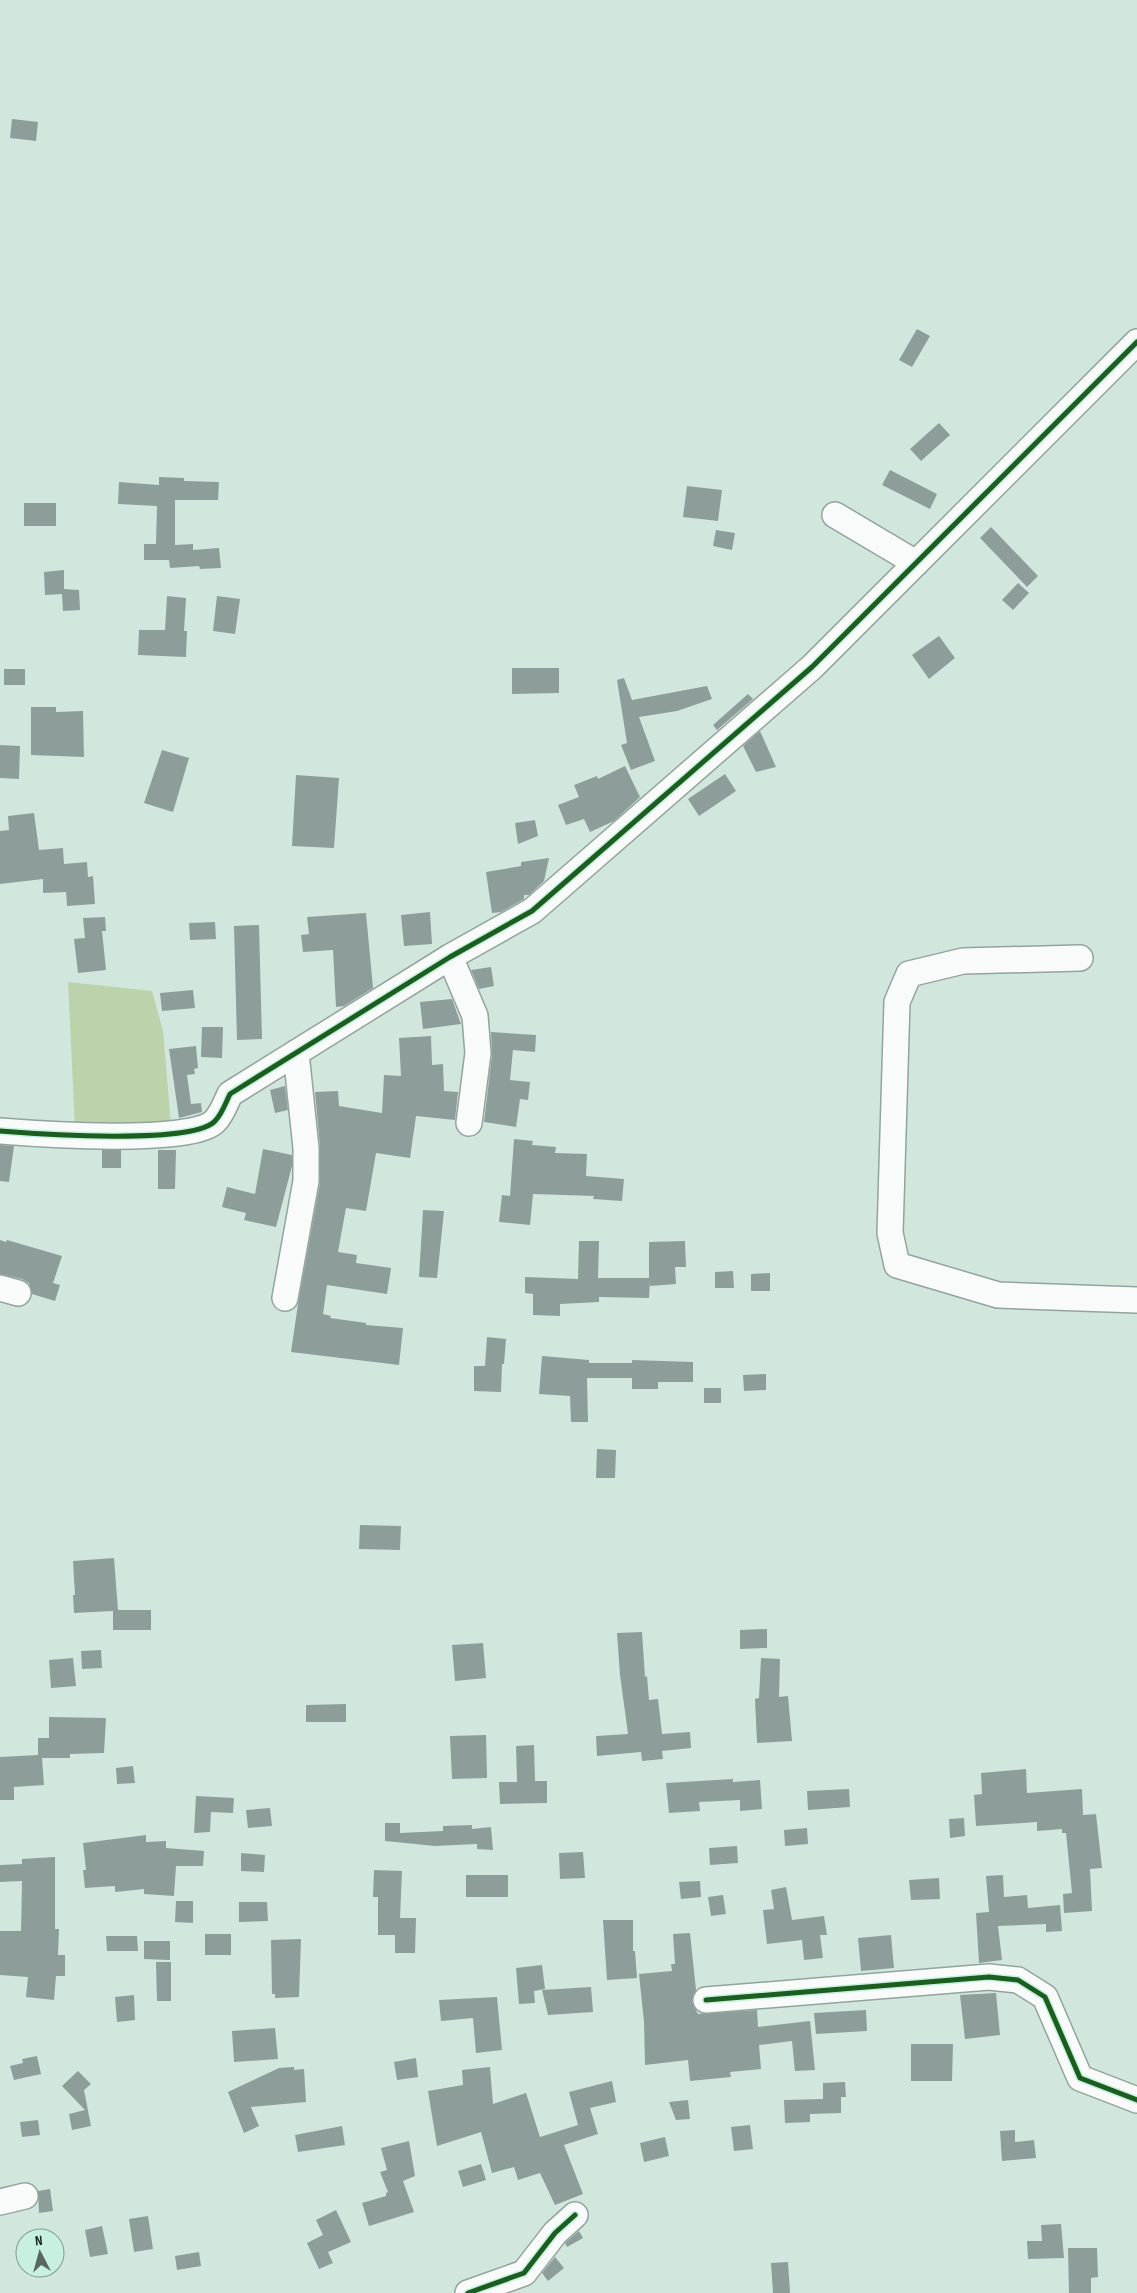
<svg xmlns="http://www.w3.org/2000/svg" width="1137" height="2293" font-family="'Sofia Sans Condensed',sans-serif">
<style>
.green{fill:#bcd2ab}
.building{fill:#8d9e9a}
.lines{fill:none;stroke-linecap:round;stroke-linejoin:round}
.minor-casing{stroke:#93a39d;stroke-width:28}
.minor{stroke:#f8fbfa;stroke-width:25}
.cycleway-casing{stroke:#c8f0df;stroke-width:8}
.cycleway{stroke:#1b5e20;stroke-width:5}
</style>
<rect width="100%" height="100%" fill="#d1e7de"/>
<path class="green" d="M 68,982 L 152,991 L 163,1031 L 171,1125 L 75,1127 Z"/>
<g class="building">
<path d="M 12,119 L 38,122 L 36,141 L 10,138 Z"/>
<path d="M 917,329 L 930,336 L 912,367 L 899,360 Z"/>
<path d="M 939,423 L 950,435 L 921,461 L 910,449 Z"/>
<path d="M 890,470 L 937,494 L 930,509 L 882,485 Z"/>
<path d="M 159,477 L 184,478 L 184,481 L 219,482 L 218,500 L 175,500 L 175,545 L 193,544 L 193,550 L 219,548 L 221,568 L 200,569 L 199,566 L 170,568 L 169,560 L 144,560 L 144,544 L 156,544 L 157,506 L 118,504 L 119,482 L 159,485 Z"/>
<path d="M 687,486 L 722,490 L 718,521 L 683,517 Z"/>
<rect x="24" y="503" width="32" height="23"/>
<path d="M 991,527 L 1038,576 L 1027,587 L 980,538 Z"/>
<path d="M 716,530 L 735,533 L 732,550 L 713,546 Z"/>
<path d="M 64,570 L 64,589 L 79,590 L 80,610 L 63,611 L 62,594 L 45,595 L 44,572 Z"/>
<path d="M 1018,583 L 1029,593 L 1013,610 L 1002,600 Z"/>
<path d="M 167,596 L 186,598 L 184,631 L 187,631 L 186,657 L 138,655 L 139,630 L 165,630 Z"/>
<path d="M 217,596 L 240,599 L 235,634 L 213,631 Z"/>
<path d="M 939,636 L 955,658 L 929,679 L 912,655 Z"/>
<path d="M 512,668 L 559,668 L 559,693 L 512,694 Z"/>
<rect x="4" y="669" width="21" height="16"/>
<path d="M 624,678 L 632,700 L 707,686 L 712,699 L 677,711 L 639,717 L 655,761 L 631,770 L 621,745 L 627,743 L 617,680 Z"/>
<path d="M 748,694 L 753,699 L 717,730 L 713,725 Z"/>
<path d="M 31,707 L 56,707 L 56,712 L 83,711 L 84,757 L 31,755 Z"/>
<path d="M 760,731 L 776,767 L 756,772 L 743,746 Z"/>
<path d="M 0,745 L 20,746 L 19,779 L 0,778 Z"/>
<path d="M 162,750 L 189,758 L 173,812 L 144,803 Z"/>
<path d="M 625,766 L 640,797 L 614,821 L 590,832 L 584,819 L 566,825 L 558,805 L 579,797 L 574,785 L 597,776 L 598,779 Z"/>
<path d="M 725,774 L 736,791 L 699,816 L 688,799 Z"/>
<path d="M 296,775 L 339,778 L 334,848 L 292,846 Z"/>
<path d="M 34,813 L 39,850 L 63,848 L 64,864 L 87,862 L 88,877 L 93,876 L 95,904 L 67,906 L 66,892 L 43,893 L 43,879 L 0,884 L 0,831 L 9,830 L 8,816 Z"/>
<path d="M 535,820 L 538,836 L 518,844 L 515,823 Z"/>
<path d="M 549,858 L 544,881 L 529,895 L 524,895 L 524,899 L 501,912 L 492,913 L 486,872 L 521,866 L 521,862 Z"/>
<path d="M 430,912 L 432,944 L 404,946 L 401,915 Z"/>
<path d="M 366,913 L 373,988 L 344,1006 L 336,1007 L 333,950 L 303,952 L 301,935 L 309,934 L 307,917 Z"/>
<path d="M 105,917 L 106,931 L 102,931 L 106,970 L 78,973 L 74,939 L 85,938 L 83,918 Z"/>
<path d="M 215,922 L 216,939 L 190,940 L 189,923 Z"/>
<path d="M 259,925 L 262,1039 L 237,1040 L 234,926 Z"/>
<path d="M 491,967 L 494,986 L 479,989 L 471,970 Z"/>
<path d="M 193,990 L 195,1008 L 162,1011 L 160,993 Z"/>
<path d="M 452,999 L 461,1024 L 423,1029 L 420,1002 Z"/>
<path d="M 202,1027 L 223,1027 L 222,1058 L 201,1057 Z"/>
<path d="M 491,1032 L 536,1035 L 535,1052 L 513,1050 L 510,1080 L 530,1082 L 528,1100 L 520,1099 L 516,1127 L 484,1122 L 492,1055 Z"/>
<path d="M 431,1036 L 432,1065 L 443,1064 L 444,1091 L 458,1092 L 455,1120 L 416,1116 L 410,1158 L 376,1153 L 366,1211 L 346,1208 L 338,1252 L 357,1255 L 356,1263 L 391,1268 L 387,1294 L 327,1285 L 323,1314 L 331,1316 L 330,1318 L 366,1323 L 366,1325 L 403,1328 L 399,1365 L 291,1352 L 298,1304 L 320,1183 L 320,1146 L 315,1092 L 338,1091 L 339,1106 L 382,1113 L 384,1075 L 401,1076 L 399,1038 Z"/>
<path d="M 196,1046 L 198,1068 L 194,1069 L 195,1074 L 187,1075 L 191,1104 L 201,1103 L 202,1112 L 179,1118 L 169,1049 Z"/>
<path d="M 285,1086 L 288,1110 L 275,1113 L 270,1090 Z"/>
<path d="M 514,1139 L 533,1141 L 532,1145 L 556,1147 L 555,1153 L 587,1154 L 586,1176 L 624,1179 L 622,1201 L 593,1199 L 594,1196 L 533,1194 L 530,1225 L 499,1222 L 502,1195 L 510,1196 Z"/>
<path d="M 0,1145 L 14,1146 L 9,1182 L 0,1181 Z"/>
<path d="M 263,1149 L 292,1155 L 292,1166 L 276,1227 L 244,1220 L 246,1213 L 222,1207 L 227,1187 L 255,1194 Z"/>
<rect x="102" y="1150" width="19" height="18"/>
<path d="M 158,1150 L 176,1150 L 175,1189 L 158,1189 Z"/>
<path d="M 423,1210 L 444,1211 L 437,1278 L 419,1277 Z"/>
<path d="M 0,1240 L 6,1242 L 7,1240 L 62,1256 L 53,1283 L 60,1285 L 55,1301 L 32,1294 L 29,1283 L 22,1279 L 0,1274 Z"/>
<path d="M 579,1241 L 599,1241 L 598,1278 L 649,1278 L 649,1242 L 685,1241 L 686,1267 L 675,1267 L 676,1284 L 650,1286 L 650,1280 L 649,1298 L 599,1297 L 599,1302 L 560,1304 L 560,1316 L 533,1315 L 533,1294 L 525,1293 L 525,1277 L 578,1279 Z"/>
<path d="M 733,1271 L 734,1288 L 715,1288 L 715,1272 Z"/>
<path d="M 770,1273 L 770,1291 L 751,1291 L 751,1274 Z"/>
<path d="M 487,1337 L 506,1339 L 504,1364 L 502,1364 L 501,1392 L 474,1391 L 474,1366 L 485,1366 Z"/>
<path d="M 542,1356 L 589,1360 L 589,1363 L 632,1363 L 632,1360 L 693,1362 L 693,1382 L 658,1382 L 658,1389 L 632,1389 L 632,1378 L 587,1378 L 588,1422 L 571,1422 L 570,1396 L 539,1394 Z"/>
<path d="M 766,1374 L 766,1390 L 744,1391 L 743,1375 Z"/>
<rect x="704" y="1388" width="17" height="15"/>
<path d="M 597,1449 L 616,1450 L 615,1478 L 596,1478 Z"/>
<path d="M 360,1525 L 401,1526 L 400,1550 L 359,1549 Z"/>
<path d="M 114,1558 L 118,1610 L 151,1610 L 151,1630 L 113,1630 L 113,1611 L 74,1613 L 73,1595 L 75,1595 L 73,1561 Z"/>
<path d="M 767,1629 L 767,1648 L 740,1649 L 740,1630 Z"/>
<path d="M 642,1632 L 645,1677 L 647,1676 L 649,1700 L 658,1699 L 662,1734 L 690,1732 L 691,1748 L 662,1751 L 663,1759 L 642,1761 L 641,1752 L 597,1756 L 596,1736 L 628,1734 L 620,1675 L 617,1633 Z"/>
<path d="M 483,1643 L 486,1678 L 455,1681 L 452,1645 Z"/>
<path d="M 101,1650 L 102,1668 L 82,1669 L 81,1651 Z"/>
<path d="M 73,1658 L 76,1686 L 51,1688 L 49,1660 Z"/>
<path d="M 761,1658 L 780,1659 L 779,1697 L 788,1696 L 792,1741 L 757,1743 L 755,1699 L 759,1698 Z"/>
<path d="M 346,1704 L 346,1722 L 306,1722 L 306,1705 Z"/>
<path d="M 49,1717 L 106,1718 L 104,1753 L 70,1754 L 70,1758 L 42,1758 L 44,1785 L 14,1787 L 14,1800 L 0,1800 L 0,1757 L 38,1755 L 38,1738 L 49,1738 Z"/>
<path d="M 486,1735 L 487,1778 L 452,1779 L 450,1736 Z"/>
<path d="M 534,1745 L 535,1781 L 547,1781 L 547,1803 L 500,1804 L 499,1782 L 517,1782 L 516,1746 Z"/>
<path d="M 133,1766 L 135,1783 L 117,1784 L 116,1768 Z"/>
<path d="M 1026,1769 L 1027,1793 L 1082,1789 L 1083,1815 L 1096,1814 L 1102,1868 L 1090,1869 L 1092,1911 L 1064,1913 L 1063,1894 L 1072,1893 L 1066,1833 L 1062,1833 L 1062,1829 L 1037,1831 L 1037,1822 L 976,1826 L 974,1795 L 982,1794 L 981,1773 Z"/>
<path d="M 733,1779 L 733,1782 L 760,1780 L 762,1809 L 740,1811 L 740,1800 L 699,1802 L 700,1811 L 669,1813 L 666,1783 Z"/>
<path d="M 849,1789 L 850,1807 L 808,1810 L 807,1791 Z"/>
<path d="M 196,1796 L 234,1798 L 233,1813 L 211,1812 L 210,1832 L 194,1833 Z"/>
<path d="M 270,1808 L 272,1826 L 248,1828 L 246,1810 Z"/>
<path d="M 964,1818 L 965,1836 L 950,1838 L 949,1819 Z"/>
<path d="M 385,1823 L 400,1823 L 400,1833 L 443,1831 L 443,1826 L 472,1825 L 472,1829 L 491,1827 L 493,1850 L 477,1849 L 477,1844 L 435,1846 L 385,1841 Z"/>
<path d="M 807,1828 L 808,1844 L 785,1846 L 784,1830 Z"/>
<path d="M 146,1835 L 146,1842 L 166,1841 L 166,1848 L 204,1851 L 203,1866 L 176,1866 L 174,1896 L 144,1894 L 144,1889 L 115,1892 L 115,1886 L 85,1888 L 83,1870 L 86,1870 L 83,1843 Z"/>
<path d="M 737,1846 L 738,1863 L 710,1865 L 709,1848 Z"/>
<path d="M 583,1852 L 585,1878 L 560,1879 L 559,1853 Z"/>
<path d="M 241,1853 L 265,1855 L 264,1872 L 241,1871 Z"/>
<path d="M 55,1857 L 55,1929 L 59,1929 L 58,1955 L 65,1955 L 65,1976 L 56,1976 L 54,2000 L 26,1997 L 28,1977 L 0,1975 L 0,1931 L 21,1931 L 22,1881 L 0,1882 L 0,1865 L 22,1864 L 22,1859 Z"/>
<path d="M 374,1870 L 402,1871 L 400,1918 L 416,1918 L 415,1953 L 395,1953 L 395,1935 L 378,1935 L 378,1897 L 373,1897 Z"/>
<rect x="466" y="1875" width="42" height="22"/>
<path d="M 1003,1875 L 1004,1897 L 1027,1895 L 1028,1908 L 1060,1905 L 1062,1931 L 1046,1932 L 1046,1924 L 998,1926 L 1002,1960 L 979,1963 L 976,1913 L 989,1912 L 986,1876 Z"/>
<path d="M 939,1878 L 940,1899 L 911,1900 L 909,1880 Z"/>
<path d="M 700,1881 L 701,1897 L 681,1899 L 679,1882 Z"/>
<path d="M 786,1887 L 792,1920 L 824,1916 L 827,1935 L 820,1935 L 823,1958 L 804,1960 L 802,1940 L 767,1944 L 763,1910 L 774,1909 L 771,1890 Z"/>
<path d="M 723,1895 L 726,1914 L 711,1916 L 708,1897 Z"/>
<path d="M 176,1901 L 193,1901 L 193,1923 L 175,1922 Z"/>
<path d="M 239,1902 L 267,1902 L 268,1921 L 239,1922 Z"/>
<path d="M 603,1920 L 633,1920 L 633,1951 L 635,1951 L 637,1978 L 607,1980 Z"/>
<path d="M 690,1933 L 696,1990 L 692,2002 L 698,2014 L 757,2010 L 758,2027 L 810,2021 L 815,2070 L 795,2071 L 792,2041 L 759,2045 L 761,2069 L 730,2072 L 731,2077 L 690,2081 L 688,2060 L 645,2065 L 644,2022 L 639,1974 L 672,1971 L 671,1964 L 675,1964 L 673,1934 Z"/>
<rect x="205" y="1934" width="26" height="21"/>
<path d="M 891,1935 L 894,1968 L 861,1971 L 858,1938 Z"/>
<path d="M 106,1936 L 137,1936 L 138,1951 L 107,1951 Z"/>
<path d="M 301,1939 L 299,1997 L 275,1998 L 275,1994 L 272,1994 L 271,1940 Z"/>
<path d="M 144,1941 L 170,1941 L 170,1960 L 144,1959 Z"/>
<path d="M 156,1962 L 171,1962 L 171,2001 L 157,2001 Z"/>
<path d="M 542,1965 L 545,1989 L 534,1991 L 535,2003 L 519,2004 L 516,1968 Z"/>
<path d="M 591,1987 L 593,2012 L 548,2015 L 542,1990 Z"/>
<path d="M 996,1993 L 1000,2035 L 965,2039 L 960,1995 Z"/>
<path d="M 134,1995 L 135,2020 L 117,2022 L 115,1997 Z"/>
<path d="M 497,1997 L 502,2050 L 476,2053 L 473,2018 L 441,2021 L 439,2000 Z"/>
<path d="M 866,2010 L 867,2031 L 816,2034 L 814,2013 Z"/>
<path d="M 275,2028 L 278,2059 L 234,2062 L 232,2031 Z"/>
<path d="M 911,2044 L 953,2044 L 952,2081 L 911,2081 Z"/>
<path d="M 37,2056 L 41,2074 L 14,2080 L 10,2066 L 23,2063 L 22,2059 Z"/>
<path d="M 416,2058 L 418,2077 L 397,2080 L 394,2062 Z"/>
<path d="M 294,2067 L 294,2070 L 304,2069 L 306,2102 L 251,2107 L 259,2126 L 244,2133 L 228,2092 L 279,2068 Z"/>
<path d="M 490,2067 L 493,2104 L 526,2093 L 540,2137 L 578,2125 L 569,2092 L 612,2081 L 616,2102 L 590,2108 L 598,2134 L 564,2145 L 583,2194 L 555,2205 L 540,2173 L 518,2180 L 514,2167 L 492,2173 L 481,2132 L 437,2146 L 428,2091 L 463,2085 L 462,2070 Z"/>
<path d="M 78,2071 L 91,2084 L 84,2090 L 91,2126 L 72,2130 L 69,2114 L 85,2110 L 62,2086 Z"/>
<path d="M 845,2082 L 846,2097 L 841,2097 L 841,2113 L 810,2114 L 810,2122 L 785,2123 L 784,2100 L 823,2099 L 823,2083 Z"/>
<path d="M 688,2100 L 690,2119 L 676,2120 L 669,2102 Z"/>
<path d="M 38,2120 L 40,2135 L 22,2137 L 20,2122 Z"/>
<path d="M 750,2125 L 753,2149 L 734,2151 L 731,2127 Z"/>
<path d="M 342,2126 L 345,2145 L 298,2152 L 295,2135 Z"/>
<path d="M 1015,2130 L 1015,2142 L 1034,2140 L 1036,2158 L 1002,2161 L 1000,2131 Z"/>
<path d="M 665,2137 L 669,2156 L 644,2162 L 640,2143 Z"/>
<path d="M 409,2141 L 415,2176 L 403,2181 L 414,2212 L 369,2226 L 362,2203 L 386,2196 L 386,2193 L 388,2192 L 380,2172 L 387,2170 L 381,2148 Z"/>
<path d="M 481,2164 L 486,2180 L 463,2187 L 458,2171 Z"/>
<path d="M 50,2189 L 53,2211 L 39,2213 L 38,2191 Z"/>
<path d="M 336,2210 L 351,2242 L 328,2252 L 333,2263 L 319,2269 L 307,2243 L 323,2235 L 316,2220 Z"/>
<path d="M 148,2216 L 153,2249 L 134,2252 L 129,2219 Z"/>
<path d="M 1061,2224 L 1064,2258 L 1028,2259 L 1027,2241 L 1042,2241 L 1041,2225 Z"/>
<path d="M 102,2226 L 108,2254 L 90,2257 L 85,2230 Z"/>
<path d="M 579,2231 L 583,2238 L 567,2247 L 565,2243 Z"/>
<path d="M 1068,2248 L 1097,2248 L 1098,2277 L 1091,2278 L 1091,2293 L 1069,2293 Z"/>
<path d="M 199,2252 L 201,2266 L 177,2270 L 175,2256 Z"/>
<path d="M 555,2257 L 564,2268 L 548,2281 L 542,2273 Z"/>
<path d="M 788,2262 L 790,2293 L 773,2293 L 771,2263 Z"/>
</g>
<g class="lines">
<g class="minor-casing">
<g id="minor">
<path d="M 835,515 L 916,563"/>
<path d="M 450,957 L 475,1016 L 478,1053 L 469,1123"/>
<path d="M 1080,958 L 963,961 L 909,974 L 897,1002 L 890,1233 L 897,1265 L 998,1295 L 1137,1300"/>
<path d="M 0,1131 C 37,1134 193,1145 215,1121 C 222,1114 226,1102 230,1094 L 450,957 L 532,911 L 812,667 L 1137,342"/>
<path d="M 0,1288 L 18,1293"/>
<path d="M 285,1298 L 306,1181 L 306,1148 L 296,1053"/>
<path d="M 706,2000 L 989,1977 L 1018,1980 L 1045,1997 L 1080,2078 L 1137,2100"/>
<path d="M 0,2202 L 25,2196"/>
<path d="M 468,2293 L 524,2273 L 555,2233 L 575,2215"/>
</g>
</g>
<use href="#minor" class="minor"/>
<g class="cycleway-casing">
<g id="cycleway">
<path d="M 0,1131 C 37,1134 193,1145 215,1121 C 222,1114 226,1102 230,1094 L 450,957 L 532,911 L 812,667 L 1137,342"/>
<path d="M 706,2000 L 989,1977 L 1018,1980 L 1045,1997 L 1080,2078 L 1137,2100"/>
<path d="M 468,2293 L 524,2273 L 555,2233 L 575,2215"/>
</g>
</g>
<use href="#cycleway" class="cycleway"/>
</g>
<g transform="translate(40 2253) rotate(354)"><circle r="24" fill="#c8f0df" stroke="#809e91"/>
<path d="M0-4L9 19L0 12L-9 19Z" fill="#566861"/>
<text y="-8" font-size="14" font-weight="bold" text-anchor="middle" fill="#14231d">N</text>
</g>
</svg>
